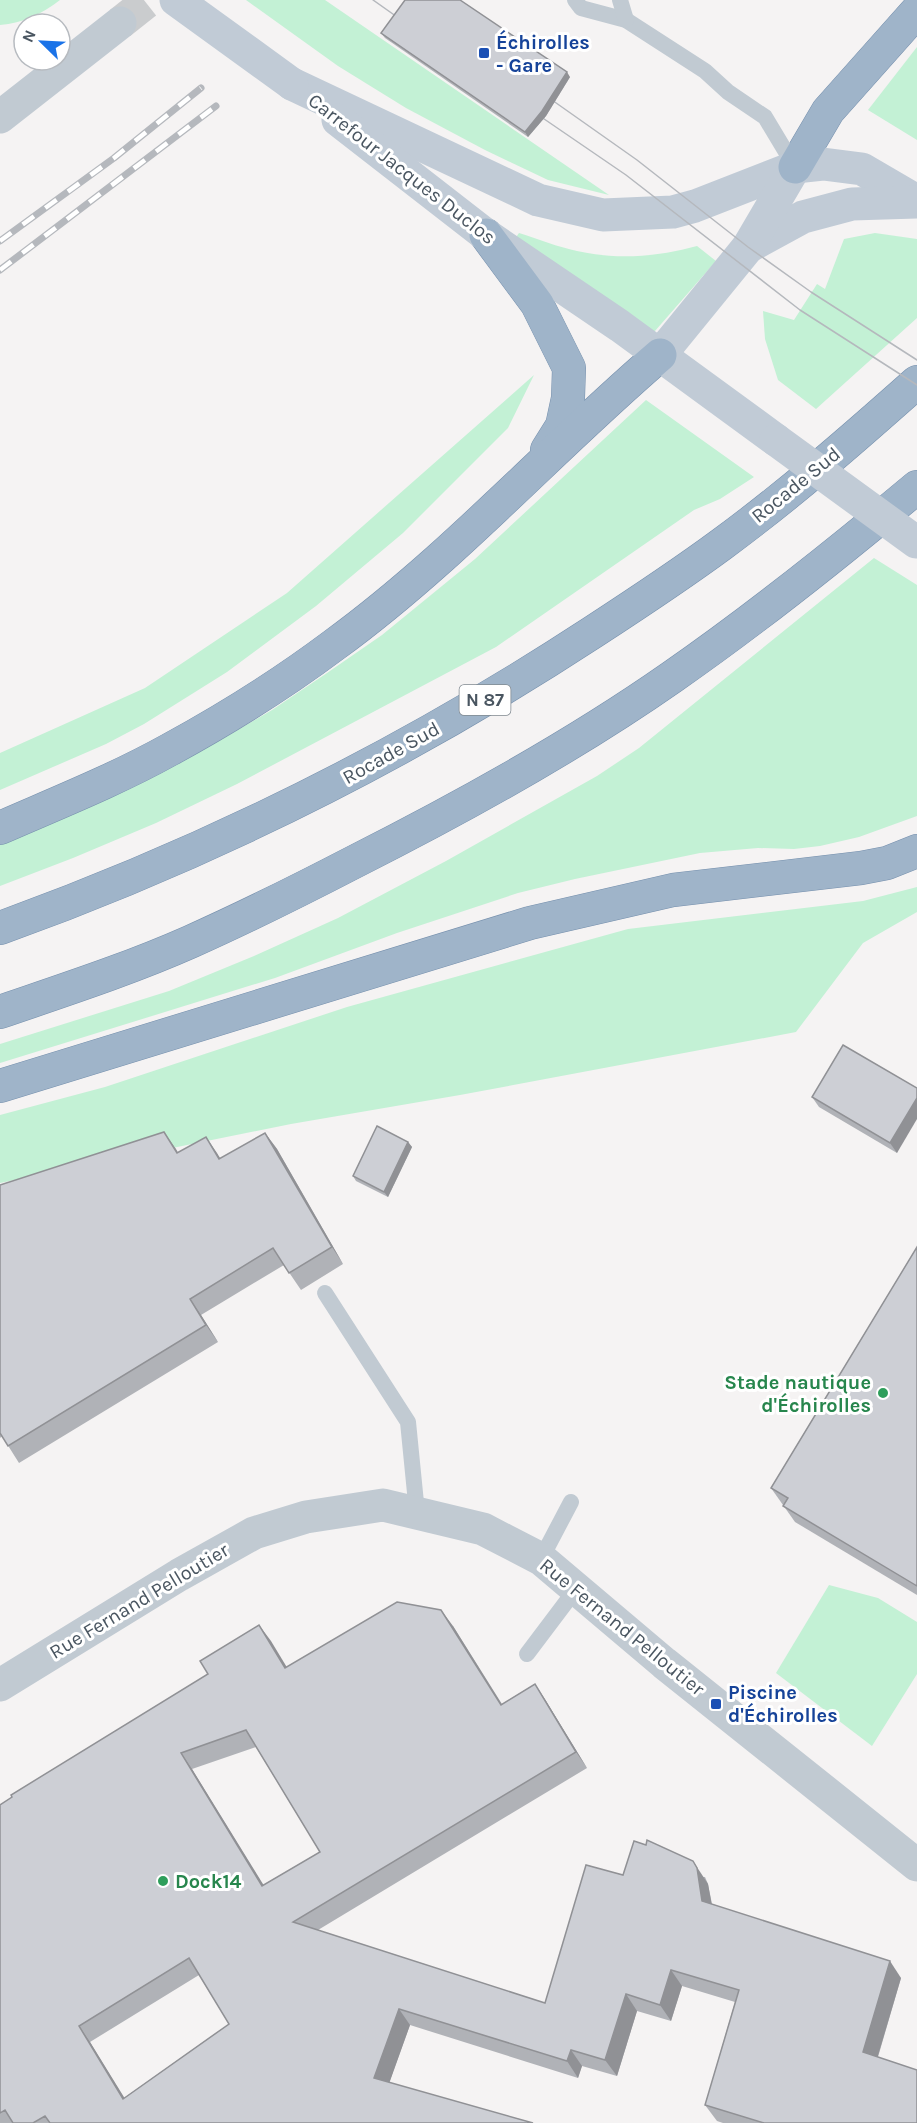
<svg xmlns="http://www.w3.org/2000/svg" width="917" height="2123" font-family="Karla,sans-serif">
<style>
.green{fill:#c3f1d5}
.lines{fill:none;stroke-linecap:round;stroke-linejoin:round}
.minor-tunnel{stroke:#caccce;stroke-width:33;stroke-dasharray:33 16;stroke-linecap:butt}
.trunk-casing{stroke:#7690ad;stroke-width:34}
.service{stroke:#c1cad2;stroke-width:16}
.minor{stroke:#c1cad2;stroke-width:33}
.secondary{stroke:#c1cbd6;stroke-width:33}
.trunk{stroke:#9fb4c9;stroke-width:33}
.tram{stroke:#b5b8bd;stroke-width:1.5}
.rail-casing{stroke:#b5b8bd;stroke-width:7}
.rail{stroke:#fff;stroke-width:4.5;stroke-dasharray:14;stroke-linecap:butt}
.secondary-bridge{stroke:#c1cbd6;stroke-width:33}
.wall{fill:#b0b2b7;fill-rule:evenodd}
.shaded-wall{fill:#909195}
.building{fill:#cdcfd5;stroke:#909195;stroke-width:1.5;fill-rule:evenodd}
.transit-dot{fill:#1a4fb4;stroke:#fff;stroke-width:2}
.leisure-dot{fill:#2e9e5b;stroke:#fff;stroke-width:2}
.labels{text-anchor:middle;dominant-baseline:central;stroke-width:6;stroke-linejoin:round;paint-order:stroke}
.shield{fill:#fff;stroke:#808990;stroke-width:1.5}
.shield-label{font-size:18px;font-weight:bold;fill:#4a5661}
.transit-label{font-size:20px;font-weight:bold;fill:#164399;stroke:#fff;text-anchor:start}
.street-label{font-size:20px;fill:#4a5661;stroke:#fff}
.leisure-label{font-size:20px;font-weight:bold;fill:#27864d;stroke:#fff;text-anchor:end}
</style>
<rect width="100%" height="100%" fill="#f5f3f3"/>
<g class="green">
<path d="M 0,0 L 60,0 C 42,14 23,23 0,25 Z"/>
<path d="M 246,0 L 325,0 L 609,195 L 548,180 L 485,150 L 406,108 L 338,66 Z"/>
<path d="M 917,47 L 917,140 L 868,110 Z"/>
<path d="M 519,233 C 538,239 558,247 577,251 C 617,260 657,257 697,246 L 716,261 L 648,339 L 514,240 Z"/>
<path d="M 875,233 L 917,239 L 917,318 L 816,409 L 778,380 L 765,339 L 763,311 L 794,320 L 817,284 L 825,289 L 844,239 Z"/>
<path d="M 534,375 L 508,428 L 403,533 L 316,606 L 227,672 L 144,724 L 106,744 L 0,790 L 0,753 L 145,688 L 287,593 Z"/>
<path d="M 646,400 L 754,477 L 720,499 L 694,510 L 496,647 L 237,784 L 156,823 L 73,858 L 0,886 L 0,843 L 222,739 L 272,710 L 327,673 L 382,635 L 475,559 Z"/>
<path d="M 874,558 L 917,585 L 917,816 L 859,837 L 820,846 L 794,849 L 758,848 L 700,853 L 575,879 L 518,893 L 397,933 L 275,978 L 0,1063 L 0,1044 L 169,991 L 254,956 L 338,918 L 446,861 L 597,776 L 639,748 Z"/>
<path d="M 917,887 L 917,912 L 863,943 L 796,1032 L 460,1095 L 291,1124 L 0,1183 L 0,1115 L 105,1087 L 347,1007 L 628,929 L 863,901 Z"/>
<path d="M 829,1585 L 878,1598 L 917,1622 L 917,1674 L 872,1746 L 776,1673 Z"/>
</g>
<g class="lines">
<path class="minor-tunnel" d="M 120,23 L 149,0"/>
<g class="trunk-casing">
<g id="trunk">
<path d="M 795,167 L 828,111 L 917,11"/>
<path d="M 486,235 L 537,304 L 569,368 L 568,398 L 562,426 L 547,450"/>
<path d="M 0,828 C 57,803 115,780 169,750 C 226,719 282,684 334,645 C 452,559 549,450 660,355"/>
<path d="M 0,928 C 211,852 405,755 593,632 C 636,604 680,575 722,544 C 790,494 854,438 917,382"/>
<path d="M 0,1012 C 64,990 129,969 190,942 C 246,917 300,890 354,862 C 463,807 572,747 672,677 C 757,618 838,553 917,487"/>
<path d="M 0,1086 L 530,923 L 673,890 L 861,868 L 887,863 L 917,851"/>
</g>
</g>
<g class="service">
<path d="M 575,0 L 581,8 L 626,20 L 705,71 L 728,92 L 765,117 L 795,167"/>
<path d="M 620,0 L 626,20"/>
<path d="M 325,1293 L 408,1422 L 417,1513"/>
<path d="M 541,1559 L 571,1502"/>
<path d="M 527,1654 L 576,1589"/>
</g>
<g class="minor">
<path d="M 0,117 L 120,23"/>
<path d="M 0,1685 L 179,1575 L 254,1533 L 306,1517 L 383,1505 L 483,1529 L 541,1559 L 664,1663 L 917,1865"/>
</g>
<g class="secondary">
<path d="M 292,84 L 538,200 L 603,215 L 673,212 L 695,206 L 795,167 L 823,164 L 862,169 L 917,201"/>
<path d="M 338,120 L 486,235 L 620,326 L 776,440"/>
<path d="M 748,247 L 803,217 L 852,204 L 917,202"/>
<path d="M 660,355 L 748,247 L 795,167"/>
</g>
<use href="#trunk" class="trunk"/>
<g class="tram">
<path d="M 373,0 L 407,24"/>
<path d="M 542,93 L 637,160 L 748,247 L 811,292 L 917,360"/>
<path d="M 531,110 L 626,175 L 800,310 L 917,385"/>
</g>
<g class="rail-casing">
<g id="rail">
<path d="M 0,241 L 114,158 L 201,88"/>
<path d="M 0,270 L 216,106"/>
</g>
</g>
<use href="#rail" class="rail"/>
<g class="secondary-bridge">
<path d="M 176,0 L 292,84"/>
<path d="M 776,440 L 916,542"/>
</g>
</g>
<g class="wall">
<path d="M 381,33 L 570,77 L 546,116 L 528,137 L 385,38 Z"/>
<path d="M 917,1088 L 897,1153 L 819,1107 L 812,1097 Z"/>
<path d="M 265,1133 L 277,1149 L 343,1264 L 301,1290 L 284,1265 L 201,1315 L 218,1342 L 19,1463 L 2,1436 L 0,1438 L 0,1185 L 178,1153 L 206,1137 L 220,1159 Z"/>
<path d="M 408,1142 L 412,1147 L 388,1197 L 356,1181 L 353,1176 Z"/>
<path d="M 917,1247 L 917,1595 L 795,1522 L 771,1488 Z"/>
<path d="M 259,1625 L 286,1667 L 453,1626 L 502,1704 L 535,1684 L 546,1701 L 587,1768 L 318,1930 L 545,2003 L 623,1875 L 705,1877 L 708,1884 L 712,1904 L 901,1978 L 878,2057 L 917,2123 L 723,2123 L 717,2121 L 705,2105 L 735,2002 L 682,1986 L 671,2021 L 637,2011 L 617,2076 L 582,2066 L 578,2078 L 410,2025 L 389,2083 L 533,2123 L 0,2123 L 0,1805 L 208,1674 ZM 256,1747 L 320,1852 L 263,1885 L 192,1769 ZM 199,1975 L 229,2024 L 124,2098 L 90,2042 Z"/>
</g>
<g class="shaded-wall">
<path d="M 567,72 L 570,77 L 546,116 L 528,137 L 525,132 Z"/>
<path d="M 917,1098 L 917,1119 L 897,1153 L 890,1143 Z"/>
<path d="M 164,1132 L 176,1149 L 188,1170 L 177,1153 Z"/>
<path d="M 265,1133 L 277,1149 L 343,1264 L 332,1247 Z"/>
<path d="M 206,1137 L 217,1153 L 231,1176 L 219,1159 Z"/>
<path d="M 408,1142 L 412,1147 L 388,1197 L 384,1192 Z"/>
<path d="M 190,1299 L 201,1315 L 218,1342 L 206,1325 Z"/>
<path d="M 441,1610 L 453,1626 L 512,1721 L 501,1705 Z"/>
<path d="M 259,1625 L 271,1641 L 297,1684 L 285,1668 Z"/>
<path d="M 535,1684 L 546,1701 L 587,1768 L 576,1752 Z"/>
<path d="M 181,1753 L 192,1769 L 274,1902 L 262,1886 Z"/>
<path d="M 693,1861 L 708,1884 L 714,1917 L 702,1901 Z"/>
<path d="M 890,1961 L 901,1978 L 874,2069 L 863,2052 Z"/>
<path d="M 671,1970 L 682,1986 L 671,2021 L 660,2005 Z"/>
<path d="M 626,1994 L 637,2011 L 617,2076 L 605,2060 Z"/>
<path d="M 399,2009 L 410,2025 L 385,2095 L 374,2078 Z"/>
<path d="M 79,2026 L 90,2042 L 135,2115 L 123,2099 Z"/>
<path d="M 571,2050 L 582,2066 L 578,2078 L 567,2061 Z"/>
</g>
<g class="building">
<path d="M 405,0 L 460,0 L 567,72 L 542,111 L 525,132 L 381,33 Z"/>
<path d="M 843,1045 L 917,1088 L 917,1098 L 890,1143 L 812,1097 Z"/>
<path d="M 377,1126 L 408,1142 L 384,1192 L 353,1176 Z"/>
<path d="M 164,1132 L 177,1153 L 206,1137 L 219,1159 L 265,1133 L 332,1247 L 289,1273 L 273,1248 L 190,1299 L 206,1325 L 8,1446 L 0,1433 L 0,1185 Z"/>
<path d="M 917,1247 L 917,1586 L 783,1506 L 788,1498 L 771,1488 Z"/>
<path d="M 397,1602 L 441,1610 L 501,1705 L 535,1684 L 576,1752 L 293,1922 L 545,2003 L 586,1865 L 623,1875 L 634,1841 L 646,1845 L 647,1840 L 693,1861 L 697,1868 L 702,1901 L 890,1961 L 863,2052 L 917,2070 L 917,2123 L 764,2123 L 705,2105 L 739,1990 L 671,1970 L 660,2005 L 626,1994 L 605,2060 L 571,2050 L 567,2061 L 399,2009 L 374,2078 L 533,2123 L 50,2123 L 45,2116 L 33,2123 L 13,2123 L 5,2110 L 0,2113 L 0,1805 L 12,1797 L 11,1795 L 208,1674 L 200,1661 L 259,1625 L 285,1668 ZM 246,1730 L 320,1852 L 262,1886 L 181,1753 ZM 189,1958 L 229,2024 L 123,2099 L 79,2026 Z"/>
</g>
<g class="transit-dot">
<rect x="478" y="47" width="12" height="12" rx="3"/>
<rect x="710" y="1698" width="12" height="12" rx="3"/>
</g>
<g class="leisure-dot">
<circle cx="883" cy="1393" r="6"/>
<circle cx="163" cy="1881" r="6"/>
</g>
<g class="labels">
<rect class="shield" x="459.5" y="685" width="51" height="30" rx="4.5"/>
<g class="shield-label">
<text x="485" y="700">N 87</text>
</g>
<g class="transit-label">
<text x="496" y="42">Échirolles<tspan x="496" dy="23">- Gare</tspan></text>
<text x="728" y="1692">Piscine<tspan x="728" dy="23">d'Échirolles</tspan></text>
</g>
<g class="street-label">
<text transform="translate(402 169) rotate(38)">Carrefour Jacques Duclos</text>
<text transform="translate(796 485) rotate(-39)">Rocade Sud</text>
<text transform="translate(391 753) rotate(-29)">Rocade Sud</text>
<text transform="translate(139 1601) rotate(-31)">Rue Fernand Pelloutier</text>
<text transform="translate(622 1627) rotate(39)">Rue Fernand Pelloutier</text>
</g>
<g class="leisure-label">
<text x="871" y="1382">Stade nautique<tspan x="871" dy="23">d'Échirolles</tspan></text>
<text x="175" y="1881" text-anchor="start">Dock14</text>
</g>
</g>
<g transform="translate(42 42) rotate(294)"><circle r="28" fill="#ffffff" stroke="#b7bbc0" stroke-width="1.5"/>
<path d="M0-4.5L10 22L0 15L-10 22Z" fill="#1a73e8"/>
<text y="-9" font-size="16" font-weight="bold" text-anchor="middle" fill="#4a5661">N</text>
</g>
</svg>
